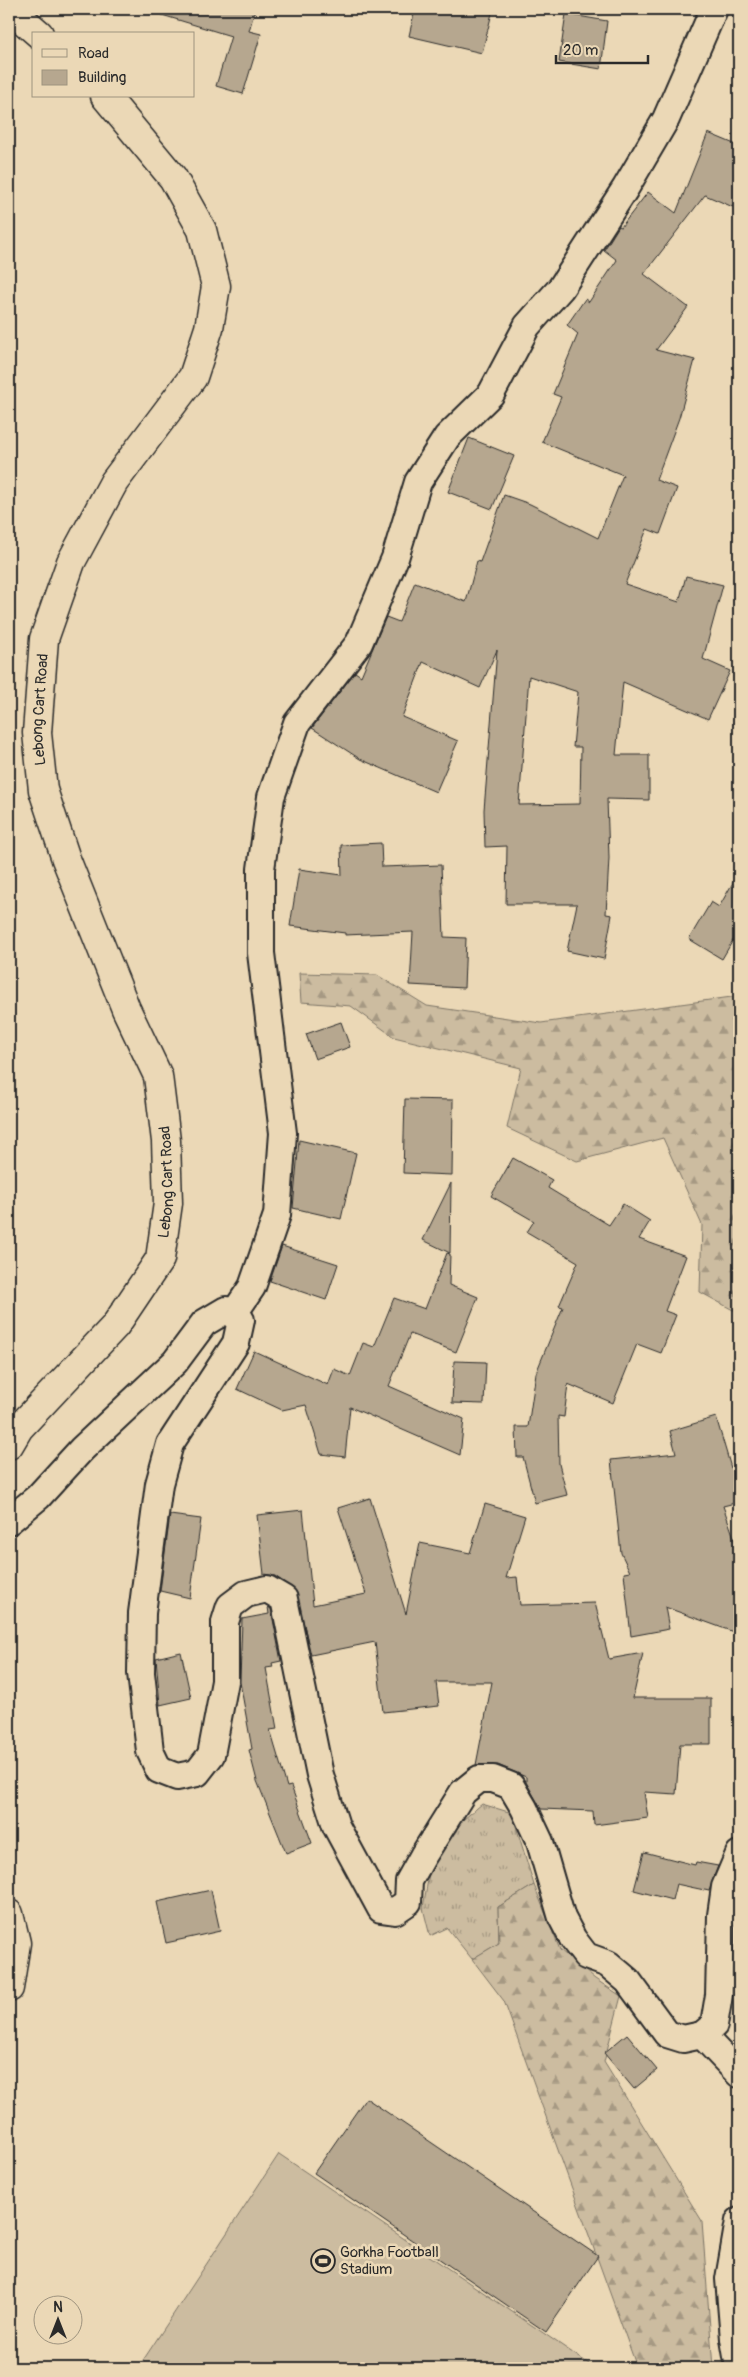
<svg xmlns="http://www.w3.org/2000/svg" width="748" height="2377" font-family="Pangolin,sans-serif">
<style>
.grass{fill:url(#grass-tufts);stroke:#7c7466}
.forest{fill:url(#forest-firs);stroke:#7c7466}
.pitch{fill:#ccbca0;stroke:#7c7466}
.building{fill:#b6a78f;stroke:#2b2b2b;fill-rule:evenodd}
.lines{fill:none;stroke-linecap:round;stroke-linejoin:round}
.street-casing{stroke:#2b2b2b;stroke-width:30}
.highway-casing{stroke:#2b2b2b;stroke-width:31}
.street{stroke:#ebd8b6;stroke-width:26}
.highway{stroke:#ebd8b6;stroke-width:28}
.labels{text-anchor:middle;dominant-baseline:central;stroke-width:5;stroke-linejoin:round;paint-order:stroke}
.street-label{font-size:15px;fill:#2b2b2b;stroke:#ebd8b6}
.poi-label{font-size:15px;fill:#2b2b2b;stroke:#ebd8b6;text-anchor:start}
</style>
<defs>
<pattern id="grass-tufts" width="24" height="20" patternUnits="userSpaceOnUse" patternTransform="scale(1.25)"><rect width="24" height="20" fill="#ccbca0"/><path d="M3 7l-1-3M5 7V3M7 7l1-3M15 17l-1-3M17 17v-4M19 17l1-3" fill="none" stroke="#a69983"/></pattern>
<pattern id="forest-firs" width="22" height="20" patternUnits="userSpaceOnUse" patternTransform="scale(1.25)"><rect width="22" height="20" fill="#ccbca0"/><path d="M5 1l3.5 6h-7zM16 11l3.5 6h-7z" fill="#a69983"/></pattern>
</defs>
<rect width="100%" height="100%" fill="#ebd8b6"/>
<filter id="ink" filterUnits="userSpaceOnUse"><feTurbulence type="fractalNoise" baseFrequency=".02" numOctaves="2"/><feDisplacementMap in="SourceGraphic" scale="10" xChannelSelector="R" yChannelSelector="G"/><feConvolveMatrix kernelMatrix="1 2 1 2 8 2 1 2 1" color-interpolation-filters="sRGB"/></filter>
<g filter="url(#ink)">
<path class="grass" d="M 482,1804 L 512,1813 L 534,1885 L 498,1907 L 499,1943 L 472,1959 L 447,1928 L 430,1936 L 423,1908 L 430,1868 L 458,1824 Z"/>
<g class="forest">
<path d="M 299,973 L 377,975 L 427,1006 L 541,1023 L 739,996 L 739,1309 L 733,1310 L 700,1292 L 702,1225 L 663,1138 L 577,1161 L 507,1128 L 521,1068 L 394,1037 L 351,1006 L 301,1002 Z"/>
<path d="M 534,1885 L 560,1950 L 595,1979 L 621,1996 L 604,2062 L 702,2221 L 713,2368 L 633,2368 L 635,2362 L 504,2001 L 472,1959 L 499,1943 L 498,1907 Z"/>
</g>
<path class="pitch" d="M 279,2154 L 595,2368 L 138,2368 Z"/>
<g class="building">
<path d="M 163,9 L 255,9 L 249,31 L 261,34 L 243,94 L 216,86 L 231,36 L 162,15 Z"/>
<path d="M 415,9 L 493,9 L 482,53 L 409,36 Z"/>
<path d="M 566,14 L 607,21 L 601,69 L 559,62 Z"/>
<path d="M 708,133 L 739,146 L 739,192 L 733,207 L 705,195 L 644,274 L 688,307 L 656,350 L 695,360 L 679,418 L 656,480 L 677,488 L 660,534 L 647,529 L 625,584 L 679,602 L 686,576 L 723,585 L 703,659 L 730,671 L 708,719 L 623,682 L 616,755 L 649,755 L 649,800 L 607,799 L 609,858 L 606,914 L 612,915 L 604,959 L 567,951 L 577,904 L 506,904 L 507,846 L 485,847 L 484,810 L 497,650 L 480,688 L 423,662 L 402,717 L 458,741 L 436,792 L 360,759 L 312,728 L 355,672 L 361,676 L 386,617 L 399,622 L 415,582 L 466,602 L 477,561 L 480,562 L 504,495 L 530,504 L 598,538 L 623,475 L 542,442 L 561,397 L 553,394 L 578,334 L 567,325 L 585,299 L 589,302 L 617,260 L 604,250 L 619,226 L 621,227 L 648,192 L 676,213 ZM 529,676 L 578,692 L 573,747 L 581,747 L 580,804 L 519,805 Z"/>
<path d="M 469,438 L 514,456 L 492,509 L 448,492 Z"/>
<path d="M 381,843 L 382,867 L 441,865 L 444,937 L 466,938 L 464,988 L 410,985 L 413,932 L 345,935 L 345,933 L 290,926 L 299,869 L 342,875 L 341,845 Z"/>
<path d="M 739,872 L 739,930 L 722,959 L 689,939 L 711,902 L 719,907 Z"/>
<path d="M 341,1022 L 350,1047 L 315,1059 L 306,1034 Z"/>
<path d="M 405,1099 L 453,1100 L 452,1175 L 403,1173 Z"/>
<path d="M 299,1140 L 356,1153 L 341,1219 L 293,1208 Z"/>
<path d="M 513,1158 L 552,1180 L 548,1188 L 609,1225 L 623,1204 L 650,1221 L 639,1239 L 686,1256 L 665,1311 L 676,1315 L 661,1353 L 637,1344 L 613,1403 L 568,1384 L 564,1417 L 558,1416 L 559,1464 L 567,1495 L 535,1503 L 523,1457 L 517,1457 L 516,1427 L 528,1427 L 536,1373 L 563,1307 L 559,1306 L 578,1262 L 527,1232 L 534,1221 L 491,1196 Z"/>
<path d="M 451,1183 L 450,1253 L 423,1240 Z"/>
<path d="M 282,1246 L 338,1264 L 326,1300 L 270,1281 Z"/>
<path d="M 447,1253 L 450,1254 L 449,1285 L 478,1297 L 456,1352 L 410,1334 L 389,1386 L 464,1419 L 460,1455 L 350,1407 L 345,1457 L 321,1454 L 306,1405 L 282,1410 L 237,1389 L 254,1351 L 328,1385 L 334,1369 L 350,1376 L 363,1343 L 374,1347 L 394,1298 L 425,1309 Z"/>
<path d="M 454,1361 L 486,1362 L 484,1404 L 452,1403 Z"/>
<path d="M 716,1417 L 731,1468 L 739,1466 L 739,1502 L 723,1506 L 739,1552 L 739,1634 L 665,1607 L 669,1629 L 631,1636 L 624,1573 L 630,1572 L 621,1553 L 611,1460 L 676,1453 L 670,1431 Z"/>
<path d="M 370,1498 L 406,1614 L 420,1543 L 470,1553 L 485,1504 L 525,1516 L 506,1578 L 517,1577 L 520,1605 L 595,1603 L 609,1659 L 643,1653 L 633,1698 L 711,1698 L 711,1744 L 680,1744 L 676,1794 L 644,1792 L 648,1818 L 594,1825 L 593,1811 L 541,1809 L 526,1782 L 526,1777 L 498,1765 L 476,1765 L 492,1682 L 436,1682 L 439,1706 L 383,1712 L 375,1642 L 311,1655 L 296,1591 L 275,1576 L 264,1574 L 257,1515 L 303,1510 L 313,1605 L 366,1594 L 338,1508 Z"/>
<path d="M 170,1515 L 201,1519 L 190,1598 L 160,1591 Z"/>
<path d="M 268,1607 L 271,1609 L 281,1661 L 272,1663 L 273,1667 L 266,1668 L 277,1729 L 270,1730 L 287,1787 L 291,1786 L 312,1843 L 286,1853 L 257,1781 L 249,1750 L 252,1749 L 240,1682 L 242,1619 L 269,1614 Z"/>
<path d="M 181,1652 L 191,1698 L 160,1705 L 156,1658 Z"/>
<path d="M 644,1852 L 695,1865 L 696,1862 L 718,1866 L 709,1891 L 676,1884 L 672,1900 L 634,1890 Z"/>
<path d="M 211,1890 L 220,1931 L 166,1943 L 157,1902 Z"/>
<path d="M 627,2034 L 657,2070 L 634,2089 L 604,2053 Z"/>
<path d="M 366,2098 L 598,2256 L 546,2332 L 314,2173 Z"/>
</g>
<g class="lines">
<g class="street-casing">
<g id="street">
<path d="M 235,1312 L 252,1287 L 277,1215 L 283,1133 L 261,953 L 261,869 L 271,797 L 297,723 L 359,643 L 395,558 L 418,482 L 447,437 L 491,394 L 527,326 L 561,288 L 625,189 L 666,119 L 714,9"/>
<path d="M 9,1521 L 38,1497 L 82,1449 L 175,1362 L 204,1323 L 226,1310 L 235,1312 L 241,1320 L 236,1343 L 170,1444 L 159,1484 L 142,1613 L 141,1673 L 150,1751 L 159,1770 L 177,1777 L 197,1773 L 211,1755 L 225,1681 L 225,1622 L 230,1606 L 246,1594 L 267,1589 L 284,1599 L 320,1775 L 336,1826 L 381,1909 L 395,1911 L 408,1902 L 409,1881 L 423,1856 L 463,1792 L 479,1779 L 493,1779 L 511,1786 L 524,1808 L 540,1842 L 562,1918 L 573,1939 L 586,1956 L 608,1964 L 628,1981 L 667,2034 L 683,2039 L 702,2035 L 714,2025 L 719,1995 L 721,1915 L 725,1887 L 739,1854"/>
<path d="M 702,2035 L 739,2074"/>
<path d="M 739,2368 L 734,2339 L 729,2279 L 739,2221"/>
</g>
</g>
<g class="highway-casing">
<g id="highway">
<path d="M 10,9 L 39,34"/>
<path id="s1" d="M 9,1445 L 19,1428 L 115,1326 L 160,1259 L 168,1203 L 166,1141 L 158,1076 L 126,1009 L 66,859 L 43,790 L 37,733 L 44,639 L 71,562 L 114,482 L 193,377 L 209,328 L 216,286 L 202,230 L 173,178 L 105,96"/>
<path d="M 9,1914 L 16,1943 L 9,1988"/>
</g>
</g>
<use href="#street" class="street"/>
<use href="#highway" class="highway"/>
</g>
</g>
<defs>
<g id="stadium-ring" transform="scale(1.25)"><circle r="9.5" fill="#ebd8b6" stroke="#2b2b2b" stroke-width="1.5"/><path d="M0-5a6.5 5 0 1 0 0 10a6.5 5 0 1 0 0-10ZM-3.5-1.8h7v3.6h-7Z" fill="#2b2b2b"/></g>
</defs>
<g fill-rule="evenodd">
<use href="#stadium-ring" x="323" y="2261"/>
</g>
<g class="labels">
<g class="street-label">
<text stroke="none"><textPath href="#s1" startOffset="814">Lebong Cart Road</textPath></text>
<text stroke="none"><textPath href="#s1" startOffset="318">Lebong Cart Road</textPath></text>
</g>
<g class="poi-label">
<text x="340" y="2252">Gorkha Football<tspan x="340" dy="17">Stadium</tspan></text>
</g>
</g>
<rect width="748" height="2377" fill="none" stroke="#ebd8b6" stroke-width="30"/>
<rect x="15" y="15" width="718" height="2347" fill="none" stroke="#2b2b2b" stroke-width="2" filter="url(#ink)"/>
<rect x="32" y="32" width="162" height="65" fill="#ebd8b6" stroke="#9e937e"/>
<rect x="42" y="49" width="25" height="8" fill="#ebd8b6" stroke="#9e937e"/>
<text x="78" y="58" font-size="15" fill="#2b2b2b">Road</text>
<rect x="42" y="70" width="25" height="15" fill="#b6a78f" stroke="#9e937e"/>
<text x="78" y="82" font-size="15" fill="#2b2b2b">Building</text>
<g transform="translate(58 2320)"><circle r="24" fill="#ebd8b6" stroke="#9e937e"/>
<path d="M0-4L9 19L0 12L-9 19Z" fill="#2b2b2b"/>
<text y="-8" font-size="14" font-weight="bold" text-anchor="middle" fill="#2b2b2b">N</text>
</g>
<path d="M556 55v8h92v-8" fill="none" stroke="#2b2b2b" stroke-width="2.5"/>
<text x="563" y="55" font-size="15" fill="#2b2b2b" stroke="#ebd8b6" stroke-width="4" paint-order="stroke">20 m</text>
</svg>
